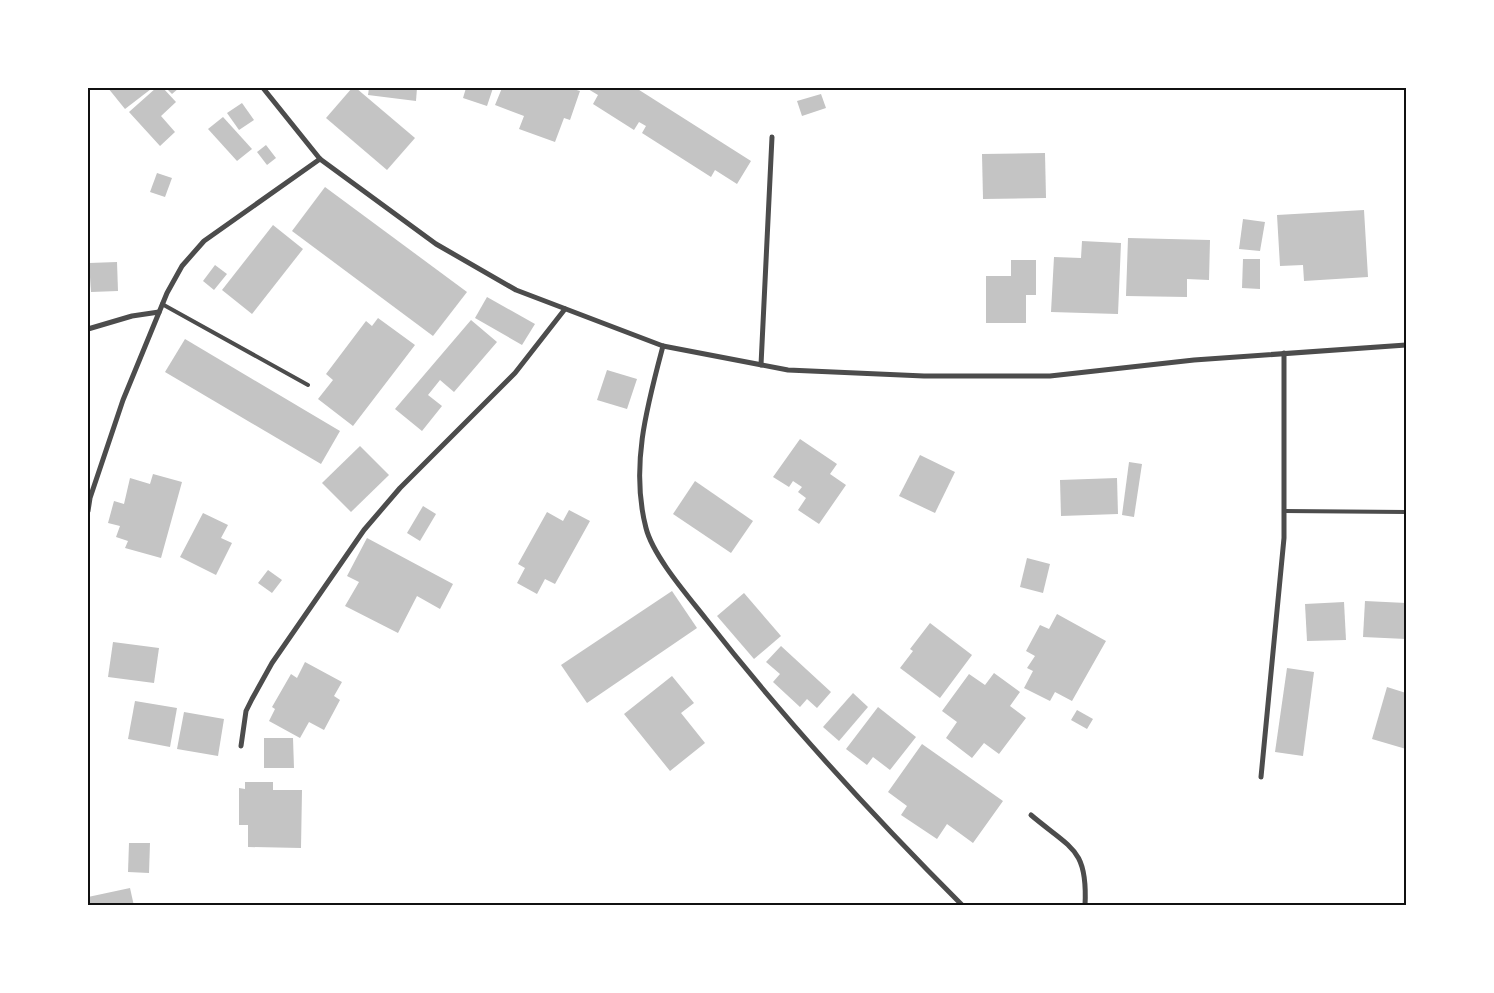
<svg xmlns="http://www.w3.org/2000/svg" width="1494" height="993" font-family="'PT Sans Narrow',sans-serif">
<style>
.building{fill:#c4c4c4}
.lines{fill:none;stroke-linecap:round;stroke-linejoin:round}
.service{stroke:#4c4c4c;stroke-width:4}
.minor{stroke:#4c4c4c;stroke-width:5}
.neatline{fill:none;stroke:#111;stroke-width:2}
</style>
<rect width="100%" height="100%" fill="#fff"/>
<g class="building">
<path d="M 108,88 L 150,88 L 151,89 L 125,109 Z"/>
<path d="M 156,88 L 163,88 L 176,102 L 161,116 L 175,132 L 160,146 L 129,112 Z"/>
<path d="M 166,88 L 179,88 L 172,94 Z"/>
<path d="M 352,88 L 356,88 L 415,138 L 387,170 L 326,118 Z"/>
<path d="M 369,88 L 417,88 L 416,101 L 368,95 Z"/>
<path d="M 466,88 L 493,88 L 487,106 L 463,98 Z"/>
<path d="M 502,88 L 570,88 L 580,91 L 570,120 L 564,118 L 555,142 L 519,129 L 524,116 L 495,105 Z"/>
<path d="M 589,88 L 636,88 L 751,161 L 737,184 L 715,170 L 711,177 L 642,133 L 646,126 L 639,122 L 634,130 L 593,104 L 598,95 L 588,89 Z"/>
<path d="M 821,94 L 826,108 L 802,116 L 797,101 Z"/>
<path d="M 242,103 L 254,120 L 239,130 L 227,113 Z"/>
<path d="M 223,117 L 252,149 L 237,161 L 208,129 Z"/>
<path d="M 266,145 L 276,158 L 267,165 L 257,152 Z"/>
<path d="M 1045,153 L 1046,198 L 983,199 L 982,154 Z"/>
<path d="M 157,173 L 172,178 L 165,197 L 150,192 Z"/>
<path d="M 325,187 L 467,292 L 433,336 L 292,231 Z"/>
<path d="M 1364,210 L 1368,277 L 1304,281 L 1303,265 L 1280,266 L 1277,215 Z"/>
<path d="M 1243,219 L 1265,222 L 1260,251 L 1239,249 Z"/>
<path d="M 273,225 L 303,249 L 252,314 L 222,290 Z"/>
<path d="M 1128,238 L 1210,240 L 1209,280 L 1187,279 L 1187,297 L 1126,296 Z"/>
<path d="M 1082,241 L 1121,243 L 1118,314 L 1051,312 L 1054,257 L 1081,258 Z"/>
<path d="M 1243,259 L 1260,259 L 1260,289 L 1242,288 Z"/>
<path d="M 1011,260 L 1036,260 L 1036,295 L 1026,295 L 1026,323 L 986,323 L 986,276 L 1011,276 Z"/>
<path d="M 117,262 L 118,291 L 91,292 L 89,263 Z"/>
<path d="M 215,265 L 227,274 L 214,290 L 203,281 Z"/>
<path d="M 487,297 L 535,324 L 522,345 L 475,318 Z"/>
<path d="M 378,318 L 415,345 L 353,426 L 318,399 L 333,380 L 326,374 L 366,321 L 372,326 Z"/>
<path d="M 471,320 L 497,342 L 454,392 L 440,380 L 428,395 L 442,406 L 422,431 L 395,409 Z"/>
<path d="M 185,339 L 340,431 L 321,464 L 165,372 Z"/>
<path d="M 607,370 L 637,379 L 627,409 L 597,400 Z"/>
<path d="M 800,439 L 837,464 L 830,474 L 846,485 L 819,524 L 798,510 L 806,498 L 798,492 L 802,487 L 793,481 L 789,487 L 773,477 Z"/>
<path d="M 360,446 L 389,475 L 351,512 L 322,483 Z"/>
<path d="M 920,455 L 955,472 L 935,513 L 899,496 Z"/>
<path d="M 1129,462 L 1142,464 L 1134,517 L 1122,515 Z"/>
<path d="M 153,474 L 182,482 L 161,558 L 125,548 L 128,541 L 116,537 L 120,526 L 108,523 L 114,501 L 124,504 L 130,478 L 150,484 Z"/>
<path d="M 1117,478 L 1118,514 L 1061,516 L 1060,480 Z"/>
<path d="M 695,481 L 753,521 L 731,553 L 673,514 Z"/>
<path d="M 423,506 L 436,514 L 420,541 L 407,533 Z"/>
<path d="M 569,510 L 590,521 L 555,584 L 545,579 L 537,594 L 517,583 L 525,568 L 518,564 L 547,512 L 563,521 Z"/>
<path d="M 203,513 L 228,525 L 221,538 L 232,543 L 216,575 L 180,557 Z"/>
<path d="M 367,538 L 453,584 L 440,609 L 417,596 L 398,633 L 345,606 L 359,582 L 347,576 Z"/>
<path d="M 1027,558 L 1050,564 L 1043,593 L 1020,587 Z"/>
<path d="M 268,570 L 282,580 L 272,593 L 258,583 Z"/>
<path d="M 672,591 L 697,628 L 587,703 L 561,665 Z"/>
<path d="M 744,593 L 781,636 L 754,659 L 717,616 Z"/>
<path d="M 1365,601 L 1406,603 L 1406,639 L 1363,637 Z"/>
<path d="M 1344,602 L 1346,640 L 1307,641 L 1305,604 Z"/>
<path d="M 1057,614 L 1106,641 L 1072,701 L 1055,692 L 1050,701 L 1024,688 L 1033,671 L 1027,668 L 1035,656 L 1026,651 L 1040,625 L 1049,629 Z"/>
<path d="M 930,623 L 972,655 L 940,698 L 900,668 L 913,651 L 910,649 Z"/>
<path d="M 113,642 L 159,648 L 154,683 L 108,677 Z"/>
<path d="M 781,646 L 831,692 L 817,708 L 807,699 L 800,707 L 773,682 L 780,674 L 766,662 Z"/>
<path d="M 305,662 L 342,682 L 334,696 L 340,700 L 324,730 L 309,722 L 300,738 L 269,721 L 275,709 L 272,707 L 291,674 L 297,678 Z"/>
<path d="M 1287,668 L 1314,672 L 1303,756 L 1275,752 Z"/>
<path d="M 994,673 L 1020,692 L 1010,706 L 1026,718 L 999,754 L 984,743 L 972,758 L 946,738 L 957,722 L 942,711 L 969,674 L 985,685 Z"/>
<path d="M 672,676 L 694,703 L 681,713 L 705,743 L 670,771 L 624,714 Z"/>
<path d="M 1387,687 L 1406,693 L 1406,749 L 1372,739 Z"/>
<path d="M 853,693 L 868,707 L 839,741 L 823,727 Z"/>
<path d="M 135,701 L 177,708 L 170,747 L 128,739 Z"/>
<path d="M 878,707 L 916,737 L 890,770 L 873,757 L 867,765 L 846,749 Z"/>
<path d="M 1077,710 L 1093,719 L 1087,729 L 1071,720 Z"/>
<path d="M 184,712 L 224,719 L 218,756 L 177,749 Z"/>
<path d="M 264,738 L 293,738 L 294,768 L 264,768 Z"/>
<path d="M 922,744 L 1003,801 L 973,843 L 947,824 L 937,839 L 901,815 L 907,806 L 888,792 Z"/>
<path d="M 245,782 L 273,782 L 273,790 L 302,790 L 301,848 L 248,847 L 248,825 L 239,825 L 239,788 L 245,789 Z"/>
<path d="M 129,843 L 150,843 L 149,873 L 128,872 Z"/>
<path d="M 130,888 L 134,906 L 90,906 L 88,897 Z"/>
</g>
<g class="lines">
<g class="service">
<path d="M 162,304 L 308,385"/>
<path d="M 1284,511 L 1406,512"/>
</g>
<g class="minor">
<path d="M 263,88 L 320,159 L 436,244 L 516,290 L 663,346 L 788,370 L 924,376 L 1050,376 L 1194,360 L 1406,345"/>
<path d="M 88,329 L 132,316 L 159,312"/>
<path d="M 663,346 C 647,406 630,467 646,528 C 653,556 688,596 706,619 C 785,720 872,815 963,906"/>
<path d="M 761,365 L 772,137"/>
<path d="M 88,511 L 90,498 L 123,400 L 167,293 L 182,266 L 204,241 L 320,159"/>
<path d="M 241,746 L 246,711 L 252,699 L 272,663 L 364,530 L 400,488 L 515,373 L 565,309"/>
<path d="M 1261,777 L 1284,538 L 1284,353"/>
<path d="M 1031,815 C 1071,849 1088,848 1085,906"/>
</g>
</g>
<rect width="1494" height="993" fill="none" stroke="#ffffff" stroke-width="178"/>
<rect x="89" y="89" width="1316" height="815" class="neatline"/>
</svg>
